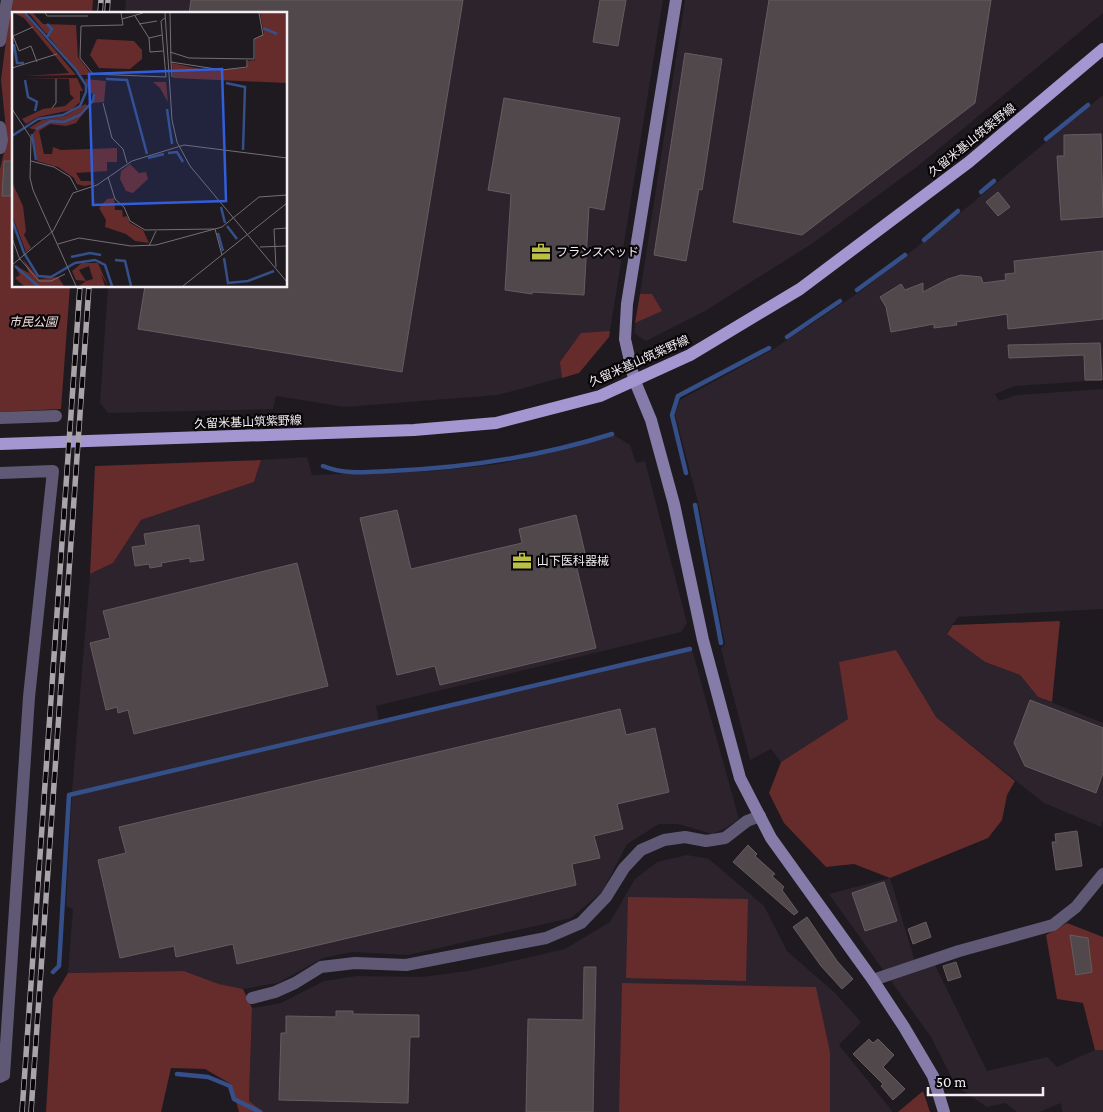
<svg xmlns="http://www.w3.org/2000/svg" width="1103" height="1112" font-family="'Crimson Pro','Noto Sans JP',serif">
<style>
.built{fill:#2c232d}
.green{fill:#662b2b}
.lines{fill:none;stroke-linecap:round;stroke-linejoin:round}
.stream{stroke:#354f89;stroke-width:4.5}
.building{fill:#51484b;stroke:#665c5f}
.street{stroke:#5f5975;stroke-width:12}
.secondary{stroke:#867ca9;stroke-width:12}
.primary{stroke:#a497d1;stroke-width:12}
.rail-casing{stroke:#a9a4a9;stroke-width:5.5}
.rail{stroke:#080608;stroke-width:4;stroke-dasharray:11;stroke-linecap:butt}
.labels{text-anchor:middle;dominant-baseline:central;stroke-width:4.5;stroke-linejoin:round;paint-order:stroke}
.street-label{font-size:12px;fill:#f2eef2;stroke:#080608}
.poi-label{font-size:12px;fill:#f2eef2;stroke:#080608;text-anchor:start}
.park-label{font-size:12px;font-style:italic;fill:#f4dddb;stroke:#080608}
.inset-river{fill:none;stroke:#354f89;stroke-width:2.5}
.inset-road{fill:none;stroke:#736f74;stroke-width:1}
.view{fill:#325edb;fill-opacity:0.15;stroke:#325edb;stroke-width:2.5}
.inset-edge{fill:none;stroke:#f2eef2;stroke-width:2.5}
</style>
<rect width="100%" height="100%" fill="#1f1a20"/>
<g class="built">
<path d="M 126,0 L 663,0 L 609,337 L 579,373 L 498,395 L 345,407 L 276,396 L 273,409 L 108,413 L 100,403 L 108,286 L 286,286 L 286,14 L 125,14 Z"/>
<path d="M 685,0 L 1103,0 L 1103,13 L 918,166 L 813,243 L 705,311 L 646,341 L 634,333 Z"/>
<path d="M 1103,95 L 1103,380 L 1015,386 L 995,394 L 999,401 L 1017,395 L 1103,389 L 1103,609 L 958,617 L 947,633 L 985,662 L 1020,675 L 1038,697 L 1103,723 L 1103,820 L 1101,827 L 1044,803 L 936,717 L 896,650 L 848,719 L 781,762 L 771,749 L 750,760 L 721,649 L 725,644 L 698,502 L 675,414 L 680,400 L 772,350 L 861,291 L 960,213 Z"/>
<path d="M 614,435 L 630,445 L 636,463 L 645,461 L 687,623 L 681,632 L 376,706 L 379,721 L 691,646 L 739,819 L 724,829 L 712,834 L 678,824 L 659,824 L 627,844 L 602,892 L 571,918 L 408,955 L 352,952 L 323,958 L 278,983 L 243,989 L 219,984 L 184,971 L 68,973 L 73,909 L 66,906 L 72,792 L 90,574 L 113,563 L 141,520 L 254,482 L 261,460 L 307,457 L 312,475 L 434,471 L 500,464 L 563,450 Z"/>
<path d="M 687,855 L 709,859 L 764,906 L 787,951 L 836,994 L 861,1022 L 839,1045 L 893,1112 L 264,1112 L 249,1101 L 252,1008 L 281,1003 L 324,981 L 357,976 L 421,977 L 468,971 L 565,949 L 610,922 L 635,879 L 657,862 Z"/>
<path d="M 890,878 L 915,962 L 934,963 L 987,1071 L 1047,1057 L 1057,1067 L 1095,1050 L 1103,1050 L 1103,1112 L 1062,1112 L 1061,1103 L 1039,1112 L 1017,1112 L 1006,1103 L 987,1107 L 956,1086 L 931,1037 L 829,894 Z"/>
</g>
<g class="green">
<path d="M 11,0 L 93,0 L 92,14 L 14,14 L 14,286 L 70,286 L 61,409 L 0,412 L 0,169 L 7,140 L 1,80 Z"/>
<path d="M 640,294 L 652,294 L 662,311 L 635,323 Z"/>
<path d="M 610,331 L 609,337 L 579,373 L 562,378 L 560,362 L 581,333 Z"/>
<path d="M 261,460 L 254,482 L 141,520 L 113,563 L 90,574 L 95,466 Z"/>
<path d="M 1060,621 L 1052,702 L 1038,697 L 1020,675 L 985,662 L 947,634 L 953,625 Z"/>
<path d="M 896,650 L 936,717 L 1015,781 L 1007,795 L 1002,820 L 988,838 L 890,878 L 854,864 L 826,867 L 784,823 L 769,793 L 781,762 L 848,719 L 839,662 Z"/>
<path d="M 628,897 L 748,899 L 746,981 L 626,978 Z"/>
<path d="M 1067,923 L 1103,937 L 1103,1050 L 1095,1050 L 1083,1003 L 1057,999 L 1046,935 Z"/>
<path d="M 184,971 L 219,984 L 243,989 L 252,1008 L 249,1101 L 264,1112 L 239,1112 L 231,1084 L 205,1069 L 171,1068 L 161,1112 L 46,1112 L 53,998 L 68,973 Z"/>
<path d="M 622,983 L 816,987 L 830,1052 L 830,1112 L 619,1112 Z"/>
<path d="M 923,1091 L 930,1112 L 898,1112 Z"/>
</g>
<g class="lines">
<g class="stream">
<path d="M 1046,139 L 1088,105"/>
<path d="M 981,192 L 994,181"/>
<path d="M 924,240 L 958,211"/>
<path d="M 857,290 L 905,255"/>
<path d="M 787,337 L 840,301"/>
<path d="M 323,466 C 345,475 367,472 390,471 C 466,468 539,457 612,434"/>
<path d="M 686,473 L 672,415 L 678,396 L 769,348"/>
<path d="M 695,505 L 721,643"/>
<path d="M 53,972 L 59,966 L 69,795 L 690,649"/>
<path d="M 177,1074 L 208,1077 L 230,1086 L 234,1099 L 260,1112"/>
</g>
</g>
<g class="building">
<path d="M 191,0 L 463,0 L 402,372 L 138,329 L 145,286 L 286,286 L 286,14 L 189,14 Z"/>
<path d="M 600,0 L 626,0 L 618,46 L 593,42 Z"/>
<path d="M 769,0 L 991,0 L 975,103 L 802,235 L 733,222 Z"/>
<path d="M 685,53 L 722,59 L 702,190 L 699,189 L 686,261 L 654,255 Z"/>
<path d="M 504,98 L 620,118 L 604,210 L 589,207 L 584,295 L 532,292 L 532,294 L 505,290 L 511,194 L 488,190 Z"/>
<path d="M 1101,134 L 1103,217 L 1061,220 L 1057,156 L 1064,156 L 1064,135 Z"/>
<path d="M 4,161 L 14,161 L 14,196 L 2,196 Z"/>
<path d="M 998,192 L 1010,207 L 998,216 L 986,202 Z"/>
<path d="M 1103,251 L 1103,319 L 1008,329 L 1007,314 L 956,322 L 957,325 L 934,328 L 934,324 L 891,332 L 886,307 L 880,297 L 901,284 L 905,290 L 923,283 L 923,292 L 948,279 L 961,275 L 981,277 L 983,283 L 1006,280 L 1005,274 L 1015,273 L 1014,261 Z"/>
<path d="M 1100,343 L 1102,380 L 1085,380 L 1084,355 L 1009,358 L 1008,345 Z"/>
<path d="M 397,510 L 411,569 L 522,543 L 519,529 L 576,515 L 585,553 L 574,556 L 596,648 L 440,685 L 435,666 L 397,675 L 360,518 Z"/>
<path d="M 199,525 L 204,560 L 190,562 L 190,558 L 161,563 L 162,566 L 150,568 L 149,564 L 135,566 L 132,547 L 146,545 L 144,534 Z"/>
<path d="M 297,563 L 328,686 L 134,734 L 128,710 L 118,713 L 117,707 L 106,710 L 90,643 L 110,638 L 103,611 Z"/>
<path d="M 1030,700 L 1103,728 L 1103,773 L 1096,793 L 1025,766 L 1014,743 Z"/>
<path d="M 620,709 L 626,735 L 655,728 L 669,792 L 617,804 L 623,829 L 594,836 L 600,858 L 572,864 L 576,885 L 237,964 L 233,944 L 176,957 L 174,946 L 120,958 L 98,860 L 126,853 L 119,827 Z"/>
<path d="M 1077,831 L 1082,866 L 1056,870 L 1052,842 L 1056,842 L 1055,834 Z"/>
<path d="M 748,845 L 757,854 L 755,856 L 775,874 L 772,876 L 784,887 L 782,890 L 798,912 L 794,915 L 733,862 Z"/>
<path d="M 884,882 L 897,921 L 865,931 L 852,893 Z"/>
<path d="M 807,917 L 837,961 L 853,979 L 842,989 L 821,966 L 793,927 Z"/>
<path d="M 926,922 L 931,937 L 913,944 L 908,929 Z"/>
<path d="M 1070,935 L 1088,938 L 1092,972 L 1076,975 Z"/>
<path d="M 956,962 L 961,977 L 948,981 L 943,966 Z"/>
<path d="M 584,967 L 596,967 L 593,1112 L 526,1112 L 528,1019 L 583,1020 Z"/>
<path d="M 336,1011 L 353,1011 L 353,1014 L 419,1015 L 419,1037 L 410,1037 L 408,1103 L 279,1100 L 281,1033 L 286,1033 L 286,1016 L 336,1017 Z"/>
<path d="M 869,1039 L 873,1043 L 878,1039 L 894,1055 L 883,1067 L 905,1089 L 893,1100 L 881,1086 L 883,1084 L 853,1054 Z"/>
</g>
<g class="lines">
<g class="street">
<path d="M 0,41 L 7,0"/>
<path d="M 0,127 L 2,140 L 0,148"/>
<path d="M 0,418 L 56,416"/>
<path d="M 0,473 L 53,471 L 29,697 L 4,1075 L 0,1077"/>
<path d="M 873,980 L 959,951 L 1053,925 L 1076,907 L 1103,874"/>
<path d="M 252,998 L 275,992 L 295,983 L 321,967 L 355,963 L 406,965 L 546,938 L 581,923 L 606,897 L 624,868 L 641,850 L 664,840 L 685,837 L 706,841 L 725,838 L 747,821 L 760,816"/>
</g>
<path class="secondary" d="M 676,0 L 627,304 L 625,339 L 634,379 L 651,420 L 674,504 L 703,640 L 740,778 L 771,838 L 873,980 L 904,1027 L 933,1076 L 944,1112"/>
<path class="primary" d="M 0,444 L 414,430 L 496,423 L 600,396 L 690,355 L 800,289 L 969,162 L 1103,49"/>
<g class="rail-casing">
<g id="rail">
<path d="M 100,14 L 101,0"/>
<path d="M 107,14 L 108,0"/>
<path d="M 22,1112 L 80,286"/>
<path d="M 31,1112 L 89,286"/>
</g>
</g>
<use href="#rail" class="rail"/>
</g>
<defs>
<g id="office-bare" transform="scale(1.5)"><path d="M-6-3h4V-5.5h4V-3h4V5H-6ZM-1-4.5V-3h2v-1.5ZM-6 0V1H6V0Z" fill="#bbc044" stroke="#080608" stroke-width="2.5" paint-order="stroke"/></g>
</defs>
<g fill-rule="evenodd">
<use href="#office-bare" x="541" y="252"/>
<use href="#office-bare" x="522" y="561"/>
</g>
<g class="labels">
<g class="street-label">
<text transform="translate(972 140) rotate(-39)">久留米基山筑紫野線</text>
<text transform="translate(639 361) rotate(-24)">久留米基山筑紫野線</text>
<text transform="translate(248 422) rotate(-2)">久留米基山筑紫野線</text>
</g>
<g class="poi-label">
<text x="556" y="252">フランスベッド</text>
<text x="537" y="561">山下医科器械</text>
</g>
<g class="park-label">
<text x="33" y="322">市民公園</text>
</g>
</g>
<g transform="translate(12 12)">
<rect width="275" height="275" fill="#1f1a20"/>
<path d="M 2,1 L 12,1 L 64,63 L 14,64 L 57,61 L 12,6 ZM 17,1 L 21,1 L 31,12 L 64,13 L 66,45 L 80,63 L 69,63 L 36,24 L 38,20 L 34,22 ZM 248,1 L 275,1 L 275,71 L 161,66 L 160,51 L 193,58 L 235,56 L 236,49 L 243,48 L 243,27 L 252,22 ZM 85,27 L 122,29 L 130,38 L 130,47 L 118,57 L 87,56 L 78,43 ZM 65,66 L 71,79 L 68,79 L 68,90 L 59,98 L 26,105 L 14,112 L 10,107 L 31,97 L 53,94 L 62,86 L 58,82 L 57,67 L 13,67 ZM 73,67 L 94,69 L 92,90 L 79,91 L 64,111 L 54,114 L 38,112 L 27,119 L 32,142 L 40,142 L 41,135 L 49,138 L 105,136 L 105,150 L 95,150 L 95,159 L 64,161 L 69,169 L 80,169 L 83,172 L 72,174 L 65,172 L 62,166 L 46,155 L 25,149 L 21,121 L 24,118 L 17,116 L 30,108 L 53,104 L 73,92 L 76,94 L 83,82 L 77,81 ZM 141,70 L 154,70 L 156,90 L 148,76 ZM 118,152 L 127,161 L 134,160 L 136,167 L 121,181 L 114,179 L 108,167 L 109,159 ZM 0,170 L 11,194 L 14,219 L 12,223 L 19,236 L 14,240 L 0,203 ZM 102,186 L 103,198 L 110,198 L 111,205 L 115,204 L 118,211 L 131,218 L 137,231 L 123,229 L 114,222 L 93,215 L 94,208 L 87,196 L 95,187 ZM 11,247 L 27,267 L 46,265 L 52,274 L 12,274 L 3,266 L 8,263 L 2,253 L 17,261 ZM 70,251 L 86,251 L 96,274 L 89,262 L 93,274 L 67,274 L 74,269 L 64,268 L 60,259 ZM 77,254 L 81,267 L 74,269 L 67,258 Z" fill="#662b2b" fill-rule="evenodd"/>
<path class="inset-river" d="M 251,16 L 265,22M 35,25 L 40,17 L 35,12M 2,32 L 5,51 L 12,51M 94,67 L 115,68 L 135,142M 13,68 L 16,85 L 25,90 L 23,99M 214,71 L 233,75 L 231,138M 155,97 L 160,132M 24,117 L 39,109 L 52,110 L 68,103 L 81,89 L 82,82M 20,122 L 24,148M 0,124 L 26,107 L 51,103 L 68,94 L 74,80 L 74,73 L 64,58 L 13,1M 156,141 L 165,140 L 171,150M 136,146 L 152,142M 209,195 L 213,211M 0,208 L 12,241 L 26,264 L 39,265 L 63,251 L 83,248 L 93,253 L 100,274M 215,214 L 225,227M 206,221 L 211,239M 59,245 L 78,241 L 89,243M 212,246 L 216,271 L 236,269 L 262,259M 103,248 L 113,249 L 119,274M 3,254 L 26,274"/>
<path class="inset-road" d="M 33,1 L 35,4 L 76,4M 109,1 L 111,13 L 69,14 L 68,46 L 81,62 L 154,65 L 149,9 L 153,6M 153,1 L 160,108 L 165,130 L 178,154 L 275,270M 158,1 L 159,50 L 210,58 L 235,55 L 235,48M 123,4 L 137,26M 110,7 L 131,1M 127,12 L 145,9M 21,15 L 1,24 L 7,39 L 19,34 L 25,50M 150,23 L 137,26 L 138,40 L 151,39M 158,40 L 177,46 L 242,47 L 242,27 L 251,23 L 247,1M 159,50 L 160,65M 0,56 L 45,42M 91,91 L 100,126 L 111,137 L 115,151M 40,96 L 44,91 L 44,67M 0,97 L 19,126 L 18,166 L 21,178 L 64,274M 19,149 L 42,155 L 58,165 L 65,178M 96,165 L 103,187 L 112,195 L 118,209 L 133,218 L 202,217M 203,217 L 210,243M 0,226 L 8,248M 46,232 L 67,226 L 119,234 L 144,233 L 210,215 L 247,185 L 275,183M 137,234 L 144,219M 248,235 L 275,234M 8,247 L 27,269 L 39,269 L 53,262M 0,253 L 41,219 L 61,181 L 85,173 L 120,149 L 172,133 L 275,146M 264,255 L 262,217 L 275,216M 171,274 L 275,191"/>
<path class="view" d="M 210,57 L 214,189 L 81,193 L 77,62 Z"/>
<rect width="275" height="275" class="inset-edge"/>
</g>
<path d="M928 1087v8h115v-8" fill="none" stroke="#f2eef2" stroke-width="2.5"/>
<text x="936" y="1087" font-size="15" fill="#f2eef2" stroke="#080608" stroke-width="4" paint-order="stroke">50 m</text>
</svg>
